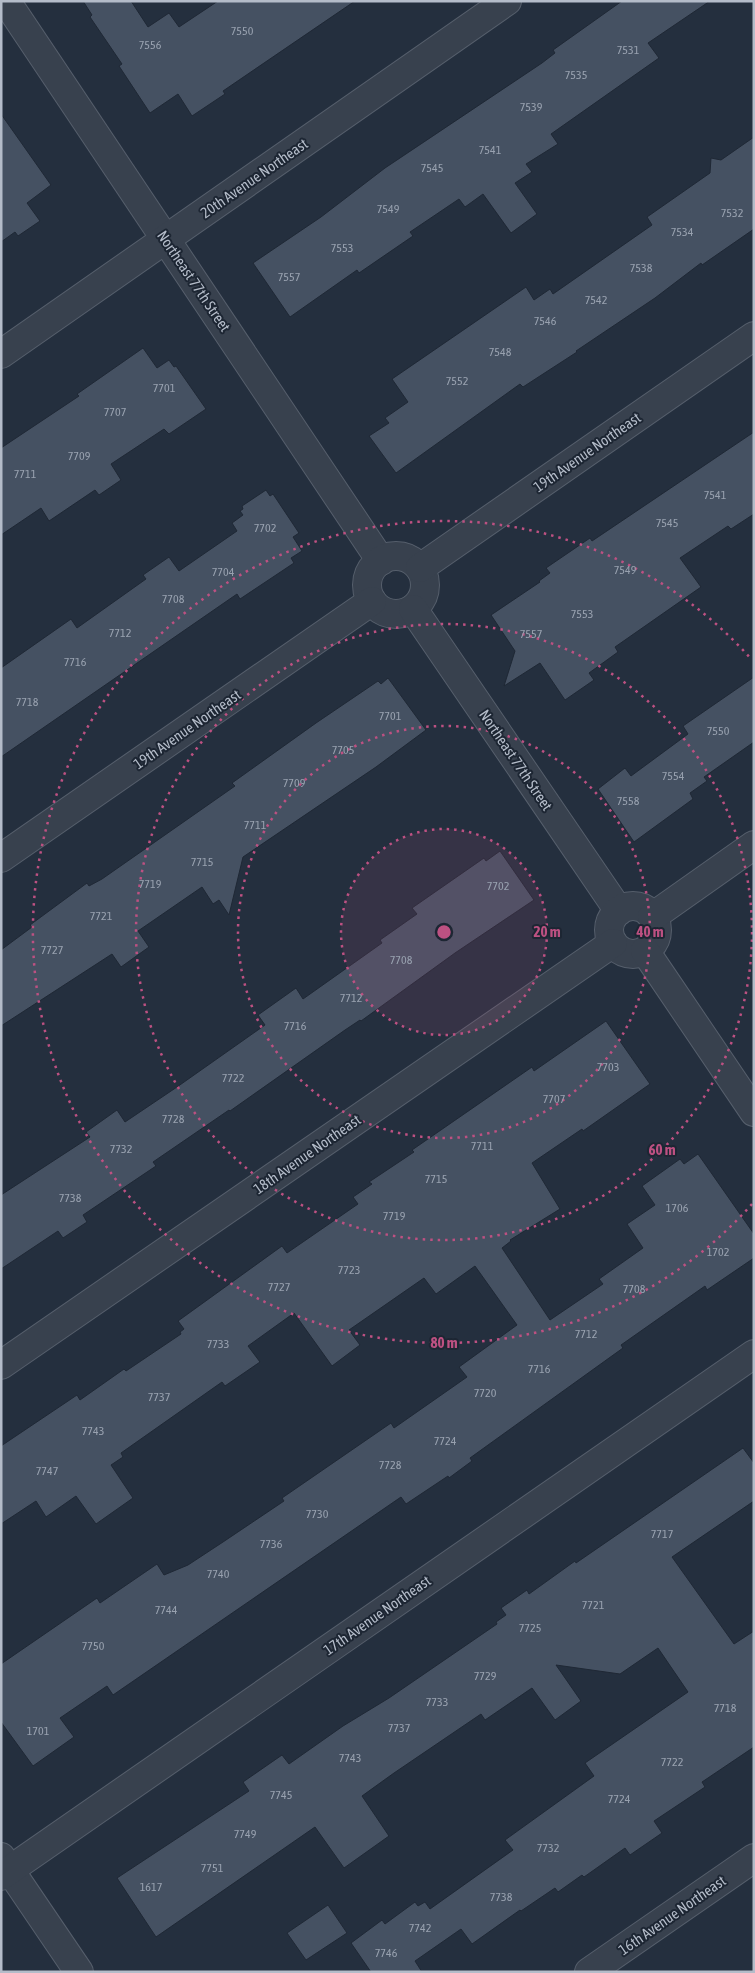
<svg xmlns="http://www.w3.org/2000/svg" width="755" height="1973" font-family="'Asap Condensed',sans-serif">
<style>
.building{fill:#455162;stroke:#1f2835}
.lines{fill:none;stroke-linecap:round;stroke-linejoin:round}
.minor-casing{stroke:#565f6c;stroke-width:30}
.minor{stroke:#38414e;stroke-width:28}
.ring{fill:none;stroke:#bd5182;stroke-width:2.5;stroke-dasharray:2.5 5}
.labels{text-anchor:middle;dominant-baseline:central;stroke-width:4;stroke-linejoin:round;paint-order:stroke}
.number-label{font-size:12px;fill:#98a1af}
.street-label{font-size:15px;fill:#b4bcc9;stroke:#1d2633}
.centre{fill:#bd5182;stroke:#1d2633;stroke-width:2.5}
.ring-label{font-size:15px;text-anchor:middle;font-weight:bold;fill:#bd5182;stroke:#1d2633;stroke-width:4;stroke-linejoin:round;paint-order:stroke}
</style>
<rect width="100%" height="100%" fill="#242f3e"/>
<g class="building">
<path d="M 83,1 L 131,1 L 148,27 L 169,13 L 179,27 L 218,1 L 355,1 L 223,91 L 225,94 L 192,116 L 178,94 L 150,113 L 119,66 L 122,64 L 90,17 L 92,15 Z"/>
<path d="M 622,1 L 710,1 L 648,43 L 659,58 L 551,134 L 558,144 L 526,164 L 532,172 L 515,183 L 537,214 L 511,233 L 483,194 L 465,207 L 459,199 L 410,232 L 413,236 L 359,273 L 357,270 L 290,317 L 253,263 L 321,217 L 385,168 L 542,63 L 555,53 L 553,50 Z"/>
<path d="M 1,114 L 51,185 L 27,203 L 40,221 L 18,236 L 15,232 L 1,242 Z"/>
<path d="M 754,137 L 754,229 L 702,265 L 701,263 L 655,298 L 576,351 L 577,352 L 523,387 L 520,384 L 396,473 L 369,436 L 389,423 L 385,418 L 408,402 L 392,379 L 526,287 L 534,300 L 550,289 L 553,294 L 652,225 L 647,217 L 710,173 L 711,158 L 721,160 Z"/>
<path d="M 143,348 L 157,368 L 169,360 L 174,367 L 176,366 L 206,409 L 169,434 L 164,429 L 111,464 L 121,480 L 99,495 L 95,490 L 49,521 L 41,508 L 1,535 L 1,448 L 79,396 L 77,394 Z"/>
<path d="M 754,432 L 754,514 L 731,529 L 728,526 L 680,558 L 701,587 L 615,647 L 618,652 L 589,673 L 594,680 L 565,700 L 540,663 L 504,686 L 515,651 L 491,615 L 540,582 L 539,581 L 550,573 L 546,568 L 590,538 L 592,541 Z"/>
<path d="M 266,490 L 270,496 L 273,494 L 299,533 L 293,537 L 302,551 L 291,558 L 294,563 L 240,599 L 237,594 L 1,757 L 1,668 L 71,619 L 77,628 L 146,579 L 143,575 L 169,557 L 179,571 L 237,531 L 232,523 L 243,515 L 240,511 L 243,509 L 242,506 Z"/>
<path d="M 754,677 L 754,742 L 704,777 L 707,781 L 690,793 L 693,799 L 634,842 L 598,789 L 625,768 L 631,776 L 688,734 L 683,726 Z"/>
<path d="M 388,678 L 426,730 L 376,767 L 243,857 L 229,915 L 219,900 L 213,904 L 202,887 L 138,931 L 149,947 L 121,967 L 112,954 L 1,1026 L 1,950 L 32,927 L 30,925 L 87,883 L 89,886 L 102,879 L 235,786 L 232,783 L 316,723 L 378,681 L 381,684 Z"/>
<path d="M 500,851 L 534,900 L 455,953 L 361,1021 L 360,1020 L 345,1030 L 230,1111 L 229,1110 L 153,1162 L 156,1166 L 83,1215 L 87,1222 L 63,1238 L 58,1231 L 1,1269 L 1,1195 L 90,1137 L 86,1132 L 117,1110 L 125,1122 L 177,1087 L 265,1025 L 258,1015 L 296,988 L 303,999 L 382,943 L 380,940 L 417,914 L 412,908 L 484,858 L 486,861 Z"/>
<path d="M 606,1021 L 650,1084 L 583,1131 L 582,1129 L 532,1163 L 560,1209 L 510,1240 L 511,1241 L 502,1248 L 550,1320 L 603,1284 L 599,1279 L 643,1248 L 627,1224 L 655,1205 L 642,1186 L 680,1159 L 684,1164 L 698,1154 L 754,1234 L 754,1258 L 707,1290 L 705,1286 L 621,1345 L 623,1348 L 470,1458 L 472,1461 L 449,1478 L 448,1476 L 406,1504 L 401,1497 L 113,1695 L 107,1686 L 60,1718 L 74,1737 L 33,1766 L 1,1722 L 1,1664 L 97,1598 L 100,1603 L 157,1564 L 164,1575 L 188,1565 L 223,1542 L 284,1501 L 282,1498 L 391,1423 L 394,1428 L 467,1377 L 459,1367 L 517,1325 L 475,1266 L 436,1294 L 424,1278 L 349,1330 L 360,1345 L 332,1366 L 294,1313 L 248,1346 L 260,1362 L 225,1386 L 222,1382 L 121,1453 L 123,1457 L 111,1465 L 133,1498 L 96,1524 L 76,1496 L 46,1517 L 36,1501 L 1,1524 L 1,1446 L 77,1395 L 80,1400 L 124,1369 L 126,1371 L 181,1334 L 180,1332 L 184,1329 L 178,1321 L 282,1246 L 287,1253 L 358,1204 L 353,1197 L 372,1184 L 369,1182 L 414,1152 L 412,1150 L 532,1067 L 534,1071 Z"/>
<path d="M 743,1448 L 754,1463 L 754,1501 L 672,1557 L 734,1644 L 754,1631 L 754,1747 L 702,1782 L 705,1787 L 654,1821 L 662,1833 L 630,1855 L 625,1848 L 584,1877 L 582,1875 L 558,1892 L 555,1888 L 521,1911 L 520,1910 L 472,1944 L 461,1929 L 415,1961 L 422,1972 L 371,1972 L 351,1943 L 382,1920 L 385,1924 L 415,1902 L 418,1906 L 425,1902 L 430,1909 L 513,1850 L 505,1840 L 594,1776 L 585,1763 L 688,1692 L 658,1648 L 620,1674 L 556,1665 L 581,1701 L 555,1720 L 532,1688 L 485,1720 L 481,1714 L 394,1773 L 362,1796 L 389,1836 L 344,1868 L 315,1827 L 156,1937 L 117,1878 L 249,1791 L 243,1782 L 282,1755 L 289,1764 L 343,1726 L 389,1698 L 497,1624 L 496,1622 L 506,1615 L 501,1608 L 527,1590 L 529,1594 L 575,1561 L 576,1563 Z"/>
<path d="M 328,1905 L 347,1933 L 306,1960 L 287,1933 Z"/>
</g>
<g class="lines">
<g class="minor-casing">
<g id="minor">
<path d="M 6,1 L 381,561"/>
<path d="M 1,354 L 507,1"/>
<circle cx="396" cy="585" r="29"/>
<path d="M 420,568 L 754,336"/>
<path d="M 413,609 L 619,911"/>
<path d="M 1,858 L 372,601"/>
<circle cx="633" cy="930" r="24"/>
<path d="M 652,917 L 754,845"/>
<path d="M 645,951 L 754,1112"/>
<path d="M 1,1365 L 613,943"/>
<path d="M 1,1857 L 79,1972"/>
<path d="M 1,1876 L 754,1354"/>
<path d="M 589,1972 L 754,1858"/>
</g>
</g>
<use href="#minor" class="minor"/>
</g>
<circle cx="444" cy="932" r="103" fill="#bd5182" fill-opacity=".12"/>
<g class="ring">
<circle cx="444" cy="932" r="103"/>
<circle cx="444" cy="932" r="206"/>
<circle cx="444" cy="932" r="308"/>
<path d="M752 1204A411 411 0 1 1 752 660"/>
</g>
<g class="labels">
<g class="number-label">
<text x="242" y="31">7550</text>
<text x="150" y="45">7556</text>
<text x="628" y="50">7531</text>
<text x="576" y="75">7535</text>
<text x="531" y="107">7539</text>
<text x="490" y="150">7541</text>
<text x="432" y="168">7545</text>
<text x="388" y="209">7549</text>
<text x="732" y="213">7532</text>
<text x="682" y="232">7534</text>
<text x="342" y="248">7553</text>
<text x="641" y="268">7538</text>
<text x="289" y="277">7557</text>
<text x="596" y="300">7542</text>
<text x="545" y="321">7546</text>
<text x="500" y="352">7548</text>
<text x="457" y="381">7552</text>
<text x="164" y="388">7701</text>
<text x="115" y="412">7707</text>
<text x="79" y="456">7709</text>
<text x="25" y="474">7711</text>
<text x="715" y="495">7541</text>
<text x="667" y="523">7545</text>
<text x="265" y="528">7702</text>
<text x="625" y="570">7549</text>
<text x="223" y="572">7704</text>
<text x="173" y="599">7708</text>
<text x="582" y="614">7553</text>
<text x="120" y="633">7712</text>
<text x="531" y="634">7557</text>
<text x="75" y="662">7716</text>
<text x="27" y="702">7718</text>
<text x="390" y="716">7701</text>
<text x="718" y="731">7550</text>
<text x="343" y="750">7705</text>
<text x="673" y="776">7554</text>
<text x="294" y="783">7709</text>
<text x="628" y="801">7558</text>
<text x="255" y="825">7711</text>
<text x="202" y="862">7715</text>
<text x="150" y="884">7719</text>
<text x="498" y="886">7702</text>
<text x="101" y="916">7721</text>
<text x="52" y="950">7727</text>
<text x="401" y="960">7708</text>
<text x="351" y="998">7712</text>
<text x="295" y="1026">7716</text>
<text x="608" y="1067">7703</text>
<text x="233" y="1078">7722</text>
<text x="554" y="1099">7707</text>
<text x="173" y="1119">7728</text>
<text x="482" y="1146">7711</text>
<text x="121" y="1149">7732</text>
<text x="436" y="1179">7715</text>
<text x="70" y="1198">7738</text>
<text x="677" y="1208">1706</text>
<text x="394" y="1216">7719</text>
<text x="718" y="1252">1702</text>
<text x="349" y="1270">7723</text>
<text x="279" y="1287">7727</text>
<text x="634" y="1289">7708</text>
<text x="586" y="1334">7712</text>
<text x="218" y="1344">7733</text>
<text x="539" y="1369">7716</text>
<text x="485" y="1393">7720</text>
<text x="159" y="1397">7737</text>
<text x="93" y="1431">7743</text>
<text x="445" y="1441">7724</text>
<text x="390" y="1465">7728</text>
<text x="47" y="1471">7747</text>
<text x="317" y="1514">7730</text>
<text x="662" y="1534">7717</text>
<text x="271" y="1544">7736</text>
<text x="218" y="1574">7740</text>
<text x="593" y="1605">7721</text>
<text x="166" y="1610">7744</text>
<text x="530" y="1628">7725</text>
<text x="93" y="1646">7750</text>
<text x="485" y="1676">7729</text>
<text x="437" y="1702">7733</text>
<text x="725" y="1708">7718</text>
<text x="399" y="1728">7737</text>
<text x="38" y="1731">1701</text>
<text x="350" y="1758">7743</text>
<text x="672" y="1762">7722</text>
<text x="281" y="1795">7745</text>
<text x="619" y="1799">7724</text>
<text x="245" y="1834">7749</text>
<text x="548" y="1848">7732</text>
<text x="212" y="1868">7751</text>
<text x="151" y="1887">1617</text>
<text x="501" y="1897">7738</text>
<text x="420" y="1928">7742</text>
<text x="386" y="1953">7746</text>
</g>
<g class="street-label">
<text transform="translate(254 178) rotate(-35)">20th Avenue Northeast</text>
<text transform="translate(194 281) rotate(56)">Northeast 77th Street</text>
<text transform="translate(587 452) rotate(-35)">19th Avenue Northeast</text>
<text transform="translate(187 729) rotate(-35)">19th Avenue Northeast</text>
<text transform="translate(516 760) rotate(56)">Northeast 77th Street</text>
<text transform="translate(307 1154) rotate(-35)">18th Avenue Northeast</text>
<text transform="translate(377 1615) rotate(-35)">17th Avenue Northeast</text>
<text transform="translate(672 1915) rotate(-35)">16th Avenue Northeast</text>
</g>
</g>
<circle cx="444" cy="932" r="8" class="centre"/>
<g class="ring-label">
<text x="547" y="937">20 m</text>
<text x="650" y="937">40 m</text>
<text x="662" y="1155">60 m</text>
<text x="444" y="1348">80 m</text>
</g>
<rect width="755" height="1973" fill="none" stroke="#b4bcc9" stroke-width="5"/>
</svg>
